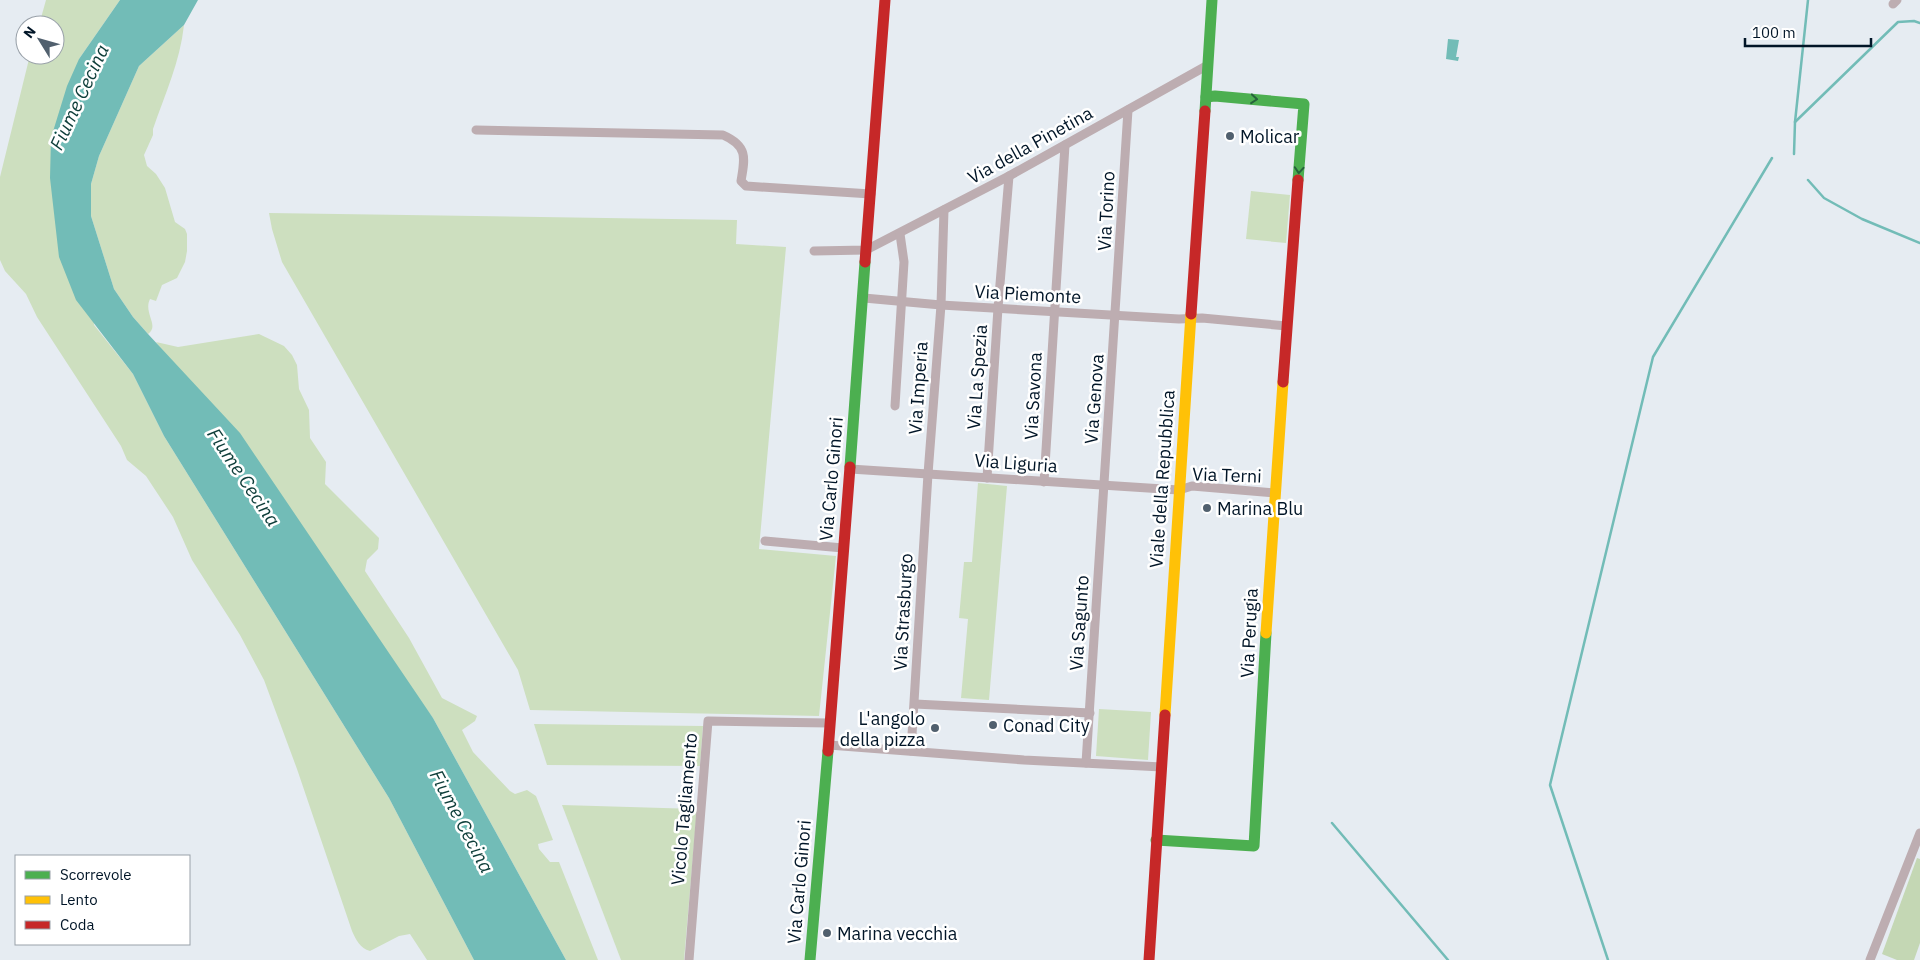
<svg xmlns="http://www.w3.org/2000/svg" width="1920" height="960" font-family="'IBM Plex Sans',sans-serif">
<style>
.green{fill:#cddfbf}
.forest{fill:#c4d7b4}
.water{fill:#72bcb7}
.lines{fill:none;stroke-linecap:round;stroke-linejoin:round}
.stream{stroke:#72bcb7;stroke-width:2.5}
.street{stroke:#bdadb1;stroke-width:9}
.fast{stroke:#4caf50;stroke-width:11}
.slow{stroke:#ffc107;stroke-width:11}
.jam{stroke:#c62828;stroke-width:11}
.oneway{stroke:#26623c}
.poi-dot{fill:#51606e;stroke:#fff;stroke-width:2}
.labels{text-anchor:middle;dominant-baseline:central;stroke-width:5;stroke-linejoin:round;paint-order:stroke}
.poi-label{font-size:18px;fill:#011527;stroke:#fff;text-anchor:start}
.street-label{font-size:18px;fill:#011527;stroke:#fff}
.water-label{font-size:19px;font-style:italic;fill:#0d3d39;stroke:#fff}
</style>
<rect width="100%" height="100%" fill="#e6ecf2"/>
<g class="green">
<path d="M 46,0 L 120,0 L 79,59 L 94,325 L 133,374 L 164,436 L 389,798 L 474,960 L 427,960 L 410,934 L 399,936 L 370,951 C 360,948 356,940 352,931 L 297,769 L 264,680 L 240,635 L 192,560 L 173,517 L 146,476 L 127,460 L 121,446 L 37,317 L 26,294 L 5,271 L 0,260 L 0,177 L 30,55 L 55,55 L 55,25 L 39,25 Z"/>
<path d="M 184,25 C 180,62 165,94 153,129 L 153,135 L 144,155 L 147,166 L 156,174 L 165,188 L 175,222 L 185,229 L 187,234 L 187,251 L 185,262 L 177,278 L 162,285 L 156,301 L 150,299 C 143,313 160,326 148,334 L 133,317 L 114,289 L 91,216 L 91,184 L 99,156 L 139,66 Z"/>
<path d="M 1251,191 L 1290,195 L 1286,243 L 1246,239 Z"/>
<path d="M 269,213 L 737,220 L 736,244 L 786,247 L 759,549 L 836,556 L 819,716 L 530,710 L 518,670 L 282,262 L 272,229 Z"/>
<path d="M 259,334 L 284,346 L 292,355 L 297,365 L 299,389 L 309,410 L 310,438 L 326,462 L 325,484 L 379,538 L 378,549 L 367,560 L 365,571 L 409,638 L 442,698 L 477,716 L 475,721 L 462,730 L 473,752 L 510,791 L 515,794 L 527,790 L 536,796 L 553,840 L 538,844 L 539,849 L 550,862 L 559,862 L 598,960 L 566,960 L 433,718 L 156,342 L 178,347 Z"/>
<path d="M 978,483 L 1007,486 L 989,700 L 961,698 L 968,619 L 959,618 L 964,562 L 972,562 Z"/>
<path d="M 1099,709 L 1151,712 L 1148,760 L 1096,756 Z"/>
<path d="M 534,724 L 703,726 L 700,766 L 547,765 Z"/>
<path d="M 562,805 L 697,809 L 684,960 L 621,960 Z"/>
</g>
<path class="forest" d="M 1917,858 L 1920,859 L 1920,943 L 1914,960 L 1897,960 L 1882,954 Z"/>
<g class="water">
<path d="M 120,0 L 198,0 L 184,25 L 139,66 L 99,156 L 91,184 L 91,216 L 114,289 L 133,317 L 148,334 L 240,433 L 433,718 L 566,960 L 474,960 L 389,798 L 164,436 L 133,374 L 76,300 L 59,257 L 50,178 L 51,138 L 67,86 L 79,59 Z"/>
<path d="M 1448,39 L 1459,40 L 1456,57 L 1459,57 L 1458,61 L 1446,59 Z"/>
</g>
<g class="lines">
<g class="stream">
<path d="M 1795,122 L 1898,22 L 1914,21 L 1920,23"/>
<path d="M 1794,154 L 1795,122 L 1808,0"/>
<path d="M 1808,180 L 1824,198 L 1862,219 L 1920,243"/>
<path d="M 1332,823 L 1448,960"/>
<path d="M 1608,960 L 1550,785 L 1653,357 L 1772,158"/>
</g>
<g class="street">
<path d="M 1893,4 L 1897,0"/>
<path d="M 476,130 L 723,135 C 748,146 745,158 741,181 L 746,186 L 871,194"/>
<path d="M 814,251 L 866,250 L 1009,176 L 1208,65"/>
<path d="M 864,298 L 941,305 L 1179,319 L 1202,318 L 1287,326"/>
<path d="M 895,406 L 904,262 L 900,234"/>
<path d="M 850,469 L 1179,490 L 1192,486 L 1274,493"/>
<path d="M 987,478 L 998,308 L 1009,176"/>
<path d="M 1044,482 L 1065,145"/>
<path d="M 765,541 L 843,548"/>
<path d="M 915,704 L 1090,713"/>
<path d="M 829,745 L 1024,760 L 1162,767"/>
<path d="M 911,751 L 928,474 L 941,305 L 944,210"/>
<path d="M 1086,763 L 1128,110"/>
<path d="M 689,960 L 708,721 L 829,723"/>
<path d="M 1870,960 L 1920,833"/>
</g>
<g class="fast">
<path d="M 1206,97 L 1215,96 L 1304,104 L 1298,180"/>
<path d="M 1205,111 L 1212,0"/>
<path d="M 850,467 L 865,262"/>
<path d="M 1156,840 L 1254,846 L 1266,633"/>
<path d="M 810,960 L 828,751"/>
</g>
<g class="slow">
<path d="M 1266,633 L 1283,382"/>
<path d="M 1165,715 L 1191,314"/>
</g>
<g class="jam">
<path d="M 865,262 L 885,0"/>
<path d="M 1191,314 L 1205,111"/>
<path d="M 1283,382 L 1298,180"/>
<path d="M 828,751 L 850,467"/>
<path d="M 1149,960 L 1165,715"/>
</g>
</g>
<defs><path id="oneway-chevron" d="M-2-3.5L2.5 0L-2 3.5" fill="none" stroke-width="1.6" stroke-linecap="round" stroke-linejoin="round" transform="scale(1.25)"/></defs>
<g class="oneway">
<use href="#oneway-chevron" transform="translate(1254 99) rotate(5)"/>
<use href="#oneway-chevron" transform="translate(1299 170) rotate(94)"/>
</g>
<g class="poi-dot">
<circle cx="1230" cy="136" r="5"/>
<circle cx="1207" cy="508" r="5"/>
<circle cx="993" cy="725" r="5"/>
<circle cx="935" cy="728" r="5"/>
<circle cx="827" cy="933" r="5"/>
</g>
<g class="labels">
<g class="poi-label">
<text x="1240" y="136">Molicar</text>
<text x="1217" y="508">Marina Blu</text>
<text x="925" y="718" text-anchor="end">L'angolo<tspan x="925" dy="21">della pizza</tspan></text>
<text x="1003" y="725">Conad City</text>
<text x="837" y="933">Marina vecchia</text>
</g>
<g class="street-label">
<text transform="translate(1030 145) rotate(-29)">Via della Pinetina</text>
<text transform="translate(1106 211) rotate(-87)">Via Torino</text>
<text transform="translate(1028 294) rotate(3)">Via Piemonte</text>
<text transform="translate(977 377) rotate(-86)">Via La Spezia</text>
<text transform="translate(918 388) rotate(-86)">Via Imperia</text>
<text transform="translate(1033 396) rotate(-87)">Via Savona</text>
<text transform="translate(1094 399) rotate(-86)">Via Genova</text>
<text transform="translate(1016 463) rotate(4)">Via Liguria</text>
<text transform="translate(1227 475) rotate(2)">Via Terni</text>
<text transform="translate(831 479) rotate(-85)">Via Carlo Ginori</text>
<text transform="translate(1162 479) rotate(-86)">Viale della Repubblica</text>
<text transform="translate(903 612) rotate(-87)">Via Strasburgo</text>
<text transform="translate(1079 623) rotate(-86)">Via Sagunto</text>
<text transform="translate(1249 633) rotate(-87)">Via Perugia</text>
<text transform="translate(684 809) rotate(-85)">Vicolo Tagliamento</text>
<text transform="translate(799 882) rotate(-85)">Via Carlo Ginori</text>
</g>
<g class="water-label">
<text transform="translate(79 97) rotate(-65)">Fiume Cecina</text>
<text transform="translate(244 477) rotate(56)">Fiume Cecina</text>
<text transform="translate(462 821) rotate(62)">Fiume Cecina</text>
</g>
</g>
<rect x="15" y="855" width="175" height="90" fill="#ffffff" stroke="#99a1a9"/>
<rect x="25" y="871" width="25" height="8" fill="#4caf50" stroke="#99a1a9"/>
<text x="60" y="880" font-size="15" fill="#011527">Scorrevole</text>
<rect x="25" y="896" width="25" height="8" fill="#ffc107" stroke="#99a1a9"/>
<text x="60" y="905" font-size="15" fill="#011527">Lento</text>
<rect x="25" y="921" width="25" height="8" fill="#c62828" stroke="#99a1a9"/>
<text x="60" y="930" font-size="15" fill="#011527">Coda</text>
<g transform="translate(40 40) rotate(307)"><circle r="24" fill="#ffffff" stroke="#99a1a9"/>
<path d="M0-4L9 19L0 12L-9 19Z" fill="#51606e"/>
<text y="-8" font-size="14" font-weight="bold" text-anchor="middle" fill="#011527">N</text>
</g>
<path d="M1745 38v8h126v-8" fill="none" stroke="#011527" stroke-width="2.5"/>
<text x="1752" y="38" font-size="15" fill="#011527" stroke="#ffffff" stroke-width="4" paint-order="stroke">100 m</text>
</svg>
